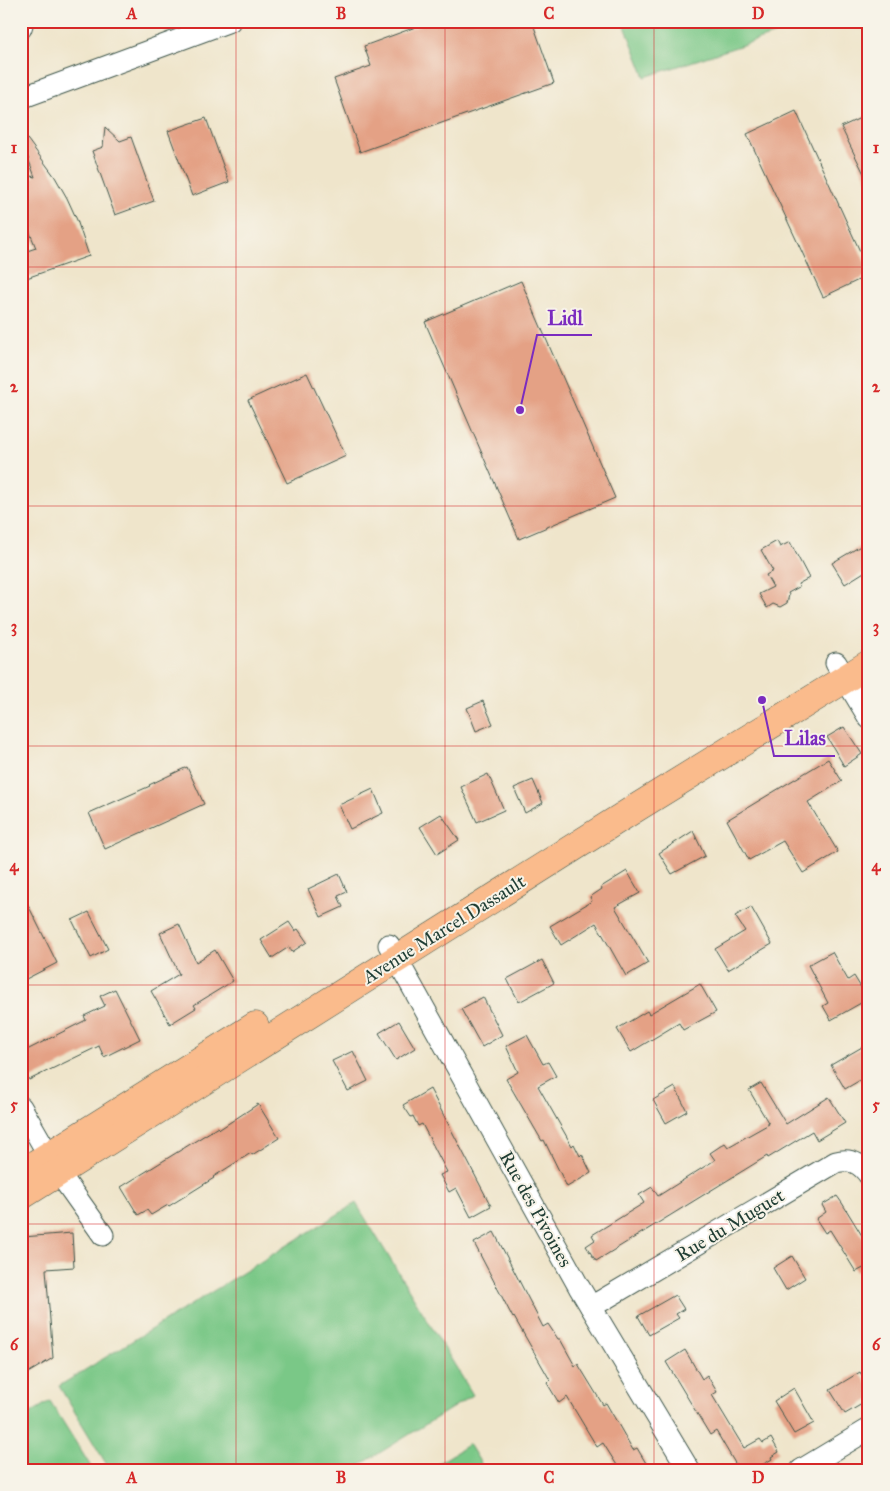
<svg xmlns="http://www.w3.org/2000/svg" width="890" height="1491" font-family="'IM FELL Great Primer',serif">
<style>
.green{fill:#7ac887;stroke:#4c825e}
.building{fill:#e4a185}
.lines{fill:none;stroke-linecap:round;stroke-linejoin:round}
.minor-casing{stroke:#3e564b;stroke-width:23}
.major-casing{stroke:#3e564b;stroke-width:29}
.minor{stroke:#fff;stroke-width:21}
.major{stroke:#fabb8c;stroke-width:28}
.grid{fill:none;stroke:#d62828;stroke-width:1;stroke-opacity:0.55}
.labels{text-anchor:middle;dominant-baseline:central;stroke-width:4;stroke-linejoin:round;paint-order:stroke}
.street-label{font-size:19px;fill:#1f3d34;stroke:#f7f3e8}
.leader{fill:none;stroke:#7b2cbf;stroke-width:2}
.callout-dot{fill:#7b2cbf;stroke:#f7f3e8;stroke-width:2}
.callout-label{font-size:20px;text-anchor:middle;font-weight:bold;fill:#7b2cbf;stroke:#f7f3e8;stroke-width:4;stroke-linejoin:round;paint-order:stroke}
.neatline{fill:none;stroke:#d62828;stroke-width:2}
.grid-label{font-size:16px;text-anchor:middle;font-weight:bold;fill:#d62828}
</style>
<rect width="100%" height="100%" fill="#f7f3e8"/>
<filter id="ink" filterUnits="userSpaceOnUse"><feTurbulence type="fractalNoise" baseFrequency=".02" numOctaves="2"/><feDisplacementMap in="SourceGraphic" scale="10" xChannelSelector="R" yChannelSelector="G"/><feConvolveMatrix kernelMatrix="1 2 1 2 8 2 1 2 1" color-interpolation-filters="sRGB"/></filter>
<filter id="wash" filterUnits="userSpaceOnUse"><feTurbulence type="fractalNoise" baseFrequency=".0096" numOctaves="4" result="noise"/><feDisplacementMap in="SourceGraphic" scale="20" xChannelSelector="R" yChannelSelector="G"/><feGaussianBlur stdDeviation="1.12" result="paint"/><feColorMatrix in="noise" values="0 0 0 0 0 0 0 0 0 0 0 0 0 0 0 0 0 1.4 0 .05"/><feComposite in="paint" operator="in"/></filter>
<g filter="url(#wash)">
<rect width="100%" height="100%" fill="#efe5cb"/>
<g class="green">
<path d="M 623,21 L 795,21 L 797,27 L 645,77 Z"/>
<path d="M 356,1203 L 473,1395 L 352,1470 L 110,1470 L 59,1386 Z"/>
<path d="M 50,1401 L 93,1470 L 21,1470 L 21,1419 Z"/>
<path d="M 469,1444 L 485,1470 L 428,1470 Z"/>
</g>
<g id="blocks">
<g class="building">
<path d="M 420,21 L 532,21 L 554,83 L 360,152 L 334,79 L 371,66 L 364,46 L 421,25 Z"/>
<path d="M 796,111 L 869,271 L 869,275 L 823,297 L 747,134 Z"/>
<path d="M 869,114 L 869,184 L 841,127 Z"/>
<path d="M 206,118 L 229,182 L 192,196 L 168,131 Z"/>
<path d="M 105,127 L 120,141 L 131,137 L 154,201 L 115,215 L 92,151 L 103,147 Z"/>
<path d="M 25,136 L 55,177 L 67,198 L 77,220 L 89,256 L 21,280 L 21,253 L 36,248 L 21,210 L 21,174 L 35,177 L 21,139 Z"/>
<path d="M 521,281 L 615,498 L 519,539 L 425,322 Z"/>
<path d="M 307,373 L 346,456 L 287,483 L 248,400 Z"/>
<path d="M 777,541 L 780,547 L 790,542 L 809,578 L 798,584 L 799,587 L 788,593 L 789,595 L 787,603 L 780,607 L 773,604 L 767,608 L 759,594 L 773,587 L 766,575 L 773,571 L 761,550 Z"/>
<path d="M 869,541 L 869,569 L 845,584 L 832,563 Z"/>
<path d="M 483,701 L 493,724 L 476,731 L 467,708 Z"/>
<path d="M 844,727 L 862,754 L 844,766 L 827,737 Z"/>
<path d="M 828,759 L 842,781 L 808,802 L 838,852 L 803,873 L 783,841 L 749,860 L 727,820 Z"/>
<path d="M 187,767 L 204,804 L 105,849 L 89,813 L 150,786 L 149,785 Z"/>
<path d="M 488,774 L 504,810 L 477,822 L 461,787 Z"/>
<path d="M 533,780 L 543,803 L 525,813 L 514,788 Z"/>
<path d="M 373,789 L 383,813 L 350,829 L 339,805 Z"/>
<path d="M 441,814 L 459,840 L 437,854 L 420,827 Z"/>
<path d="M 693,831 L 705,856 L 672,874 L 659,853 Z"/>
<path d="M 627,871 L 640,893 L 615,907 L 648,963 L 626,976 L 596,923 L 561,945 L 550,926 L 592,901 L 590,897 L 602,889 L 601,887 Z"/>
<path d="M 339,874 L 347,892 L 338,896 L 343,907 L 321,917 L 308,889 Z"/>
<path d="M 21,891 L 57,963 L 26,979 L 21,969 Z"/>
<path d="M 751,907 L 772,944 L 728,970 L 715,949 L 745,931 L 735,916 Z"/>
<path d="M 89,912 L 108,949 L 91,958 L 72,920 Z"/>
<path d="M 289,922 L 295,931 L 298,929 L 307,942 L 292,952 L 289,947 L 272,958 L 261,940 Z"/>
<path d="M 179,924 L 196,962 L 215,950 L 233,981 L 194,1005 L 196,1008 L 170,1024 L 151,991 L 179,974 L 160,933 Z"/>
<path d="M 832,952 L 848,980 L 854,976 L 868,999 L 831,1020 L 823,1006 L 828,1003 L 808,965 Z"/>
<path d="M 542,960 L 554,983 L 519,1002 L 507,979 Z"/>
<path d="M 700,984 L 716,1012 L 683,1030 L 679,1023 L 631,1052 L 617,1029 L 647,1011 L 649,1014 Z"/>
<path d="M 115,989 L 140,1039 L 104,1057 L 99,1046 L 29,1080 L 21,1064 L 21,1053 L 86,1020 L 84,1016 L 105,1006 L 100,996 Z"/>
<path d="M 483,997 L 502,1035 L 482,1047 L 461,1009 Z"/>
<path d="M 399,1021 L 415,1048 L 396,1060 L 379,1033 Z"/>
<path d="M 527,1035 L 543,1064 L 548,1062 L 556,1076 L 538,1086 L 572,1146 L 574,1144 L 580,1156 L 582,1154 L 591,1173 L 567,1187 L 544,1140 L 542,1141 L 506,1079 L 518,1072 L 506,1046 Z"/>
<path d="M 869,1043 L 869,1075 L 845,1089 L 831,1065 Z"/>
<path d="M 353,1051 L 368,1081 L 348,1091 L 332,1061 Z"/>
<path d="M 761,1083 L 786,1124 L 829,1097 L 845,1123 L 817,1140 L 812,1131 L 768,1158 L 767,1156 L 596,1261 L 586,1246 L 595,1240 L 592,1235 L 644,1203 L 639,1195 L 652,1187 L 658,1196 L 715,1160 L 710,1153 L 725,1143 L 728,1147 L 769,1124 L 749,1090 Z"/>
<path d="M 675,1087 L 687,1111 L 666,1123 L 653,1100 Z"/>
<path d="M 430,1089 L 491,1206 L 471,1217 L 456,1188 L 449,1192 L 440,1175 L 447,1172 L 422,1124 L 418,1126 L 413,1116 L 411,1117 L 403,1105 Z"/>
<path d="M 258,1104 L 279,1138 L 252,1155 L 251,1153 L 213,1177 L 214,1178 L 169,1206 L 168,1205 L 151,1215 L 147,1210 L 138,1215 L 121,1187 L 218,1127 L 220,1129 Z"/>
<path d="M 837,1196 L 842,1203 L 869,1247 L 869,1265 L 856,1272 L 830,1230 L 825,1233 L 816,1219 L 826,1212 L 822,1205 Z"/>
<path d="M 494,1232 L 543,1327 L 548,1324 L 558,1339 L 560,1339 L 575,1366 L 578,1364 L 603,1405 L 606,1403 L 633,1450 L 637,1448 L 650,1470 L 620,1470 L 603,1443 L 597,1447 L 567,1397 L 559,1403 L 547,1383 L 550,1380 L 514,1317 L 513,1318 L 474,1243 Z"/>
<path d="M 72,1233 L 74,1267 L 46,1269 L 53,1358 L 21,1377 L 21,1247 L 23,1247 L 23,1237 Z"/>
<path d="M 792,1256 L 805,1278 L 786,1290 L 773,1268 Z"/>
<path d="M 675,1295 L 684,1309 L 676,1314 L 679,1318 L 649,1335 L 638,1316 Z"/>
<path d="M 685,1350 L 702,1379 L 707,1375 L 717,1392 L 712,1395 L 744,1448 L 760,1439 L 763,1443 L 771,1438 L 779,1452 L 771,1457 L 772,1459 L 754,1470 L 739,1470 L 716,1431 L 710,1435 L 666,1362 Z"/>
<path d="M 860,1372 L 869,1387 L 869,1400 L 845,1414 L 830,1390 Z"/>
<path d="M 794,1388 L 814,1423 L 794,1434 L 774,1401 Z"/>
</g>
</g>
</g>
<g filter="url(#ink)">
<use href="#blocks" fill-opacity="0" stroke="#3e564b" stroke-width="1"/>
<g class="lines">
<g class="minor-casing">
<g id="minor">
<path d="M 21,28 L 23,21"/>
<path d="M 21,98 L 230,21"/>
<path d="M 836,663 L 869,718"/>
<path d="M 389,945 L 579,1287 L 689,1470"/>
<path d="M 21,1107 L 59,1173 L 103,1235"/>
<path d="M 591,1307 L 836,1162 C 850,1158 860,1163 869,1175"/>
<path d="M 801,1470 L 869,1429"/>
</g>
</g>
<g class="major-casing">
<g id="major">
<path d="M 21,1173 L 255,1026"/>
<path d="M 21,1196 L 636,808 L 869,664"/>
</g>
</g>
<use href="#minor" class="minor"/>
<use href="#major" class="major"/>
</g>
</g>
<path class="grid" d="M 236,21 L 236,1470M 445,21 L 445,1470M 654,21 L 654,1470M 21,267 L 869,267M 21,506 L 869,506M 21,746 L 869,746M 21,985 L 869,985M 21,1224 L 869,1224"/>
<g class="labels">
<g class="street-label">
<text transform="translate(444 929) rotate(-32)">Avenue Marcel Dassault</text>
<text transform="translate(536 1209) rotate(61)">Rue des Pivoines</text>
<text transform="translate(730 1225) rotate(-31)">Rue du Muguet</text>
</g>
</g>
<path class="leader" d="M520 410L537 335H592M762 700L774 756H835"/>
<g class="callout-dot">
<circle cx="520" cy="410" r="5"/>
<circle cx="762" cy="700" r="5"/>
</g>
<g class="callout-label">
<text x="565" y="325">Lidl</text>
<text x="805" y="745">Lilas</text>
</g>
<rect width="890" height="1491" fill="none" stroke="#f7f3e8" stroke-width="55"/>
<rect x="28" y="28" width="834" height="1436" class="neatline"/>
<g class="grid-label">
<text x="132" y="19">A</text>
<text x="341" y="19">B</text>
<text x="549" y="19">C</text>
<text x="758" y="19">D</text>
<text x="14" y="153">1</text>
<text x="876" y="153">1</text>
<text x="14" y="392">2</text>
<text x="876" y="392">2</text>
<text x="14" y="632">3</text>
<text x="876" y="632">3</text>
<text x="14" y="871">4</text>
<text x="876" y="871">4</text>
<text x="14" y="1110">5</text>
<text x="876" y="1110">5</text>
<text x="14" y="1350">6</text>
<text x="876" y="1350">6</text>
<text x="132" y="1483">A</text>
<text x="341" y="1483">B</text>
<text x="549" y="1483">C</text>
<text x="758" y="1483">D</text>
</g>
</svg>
